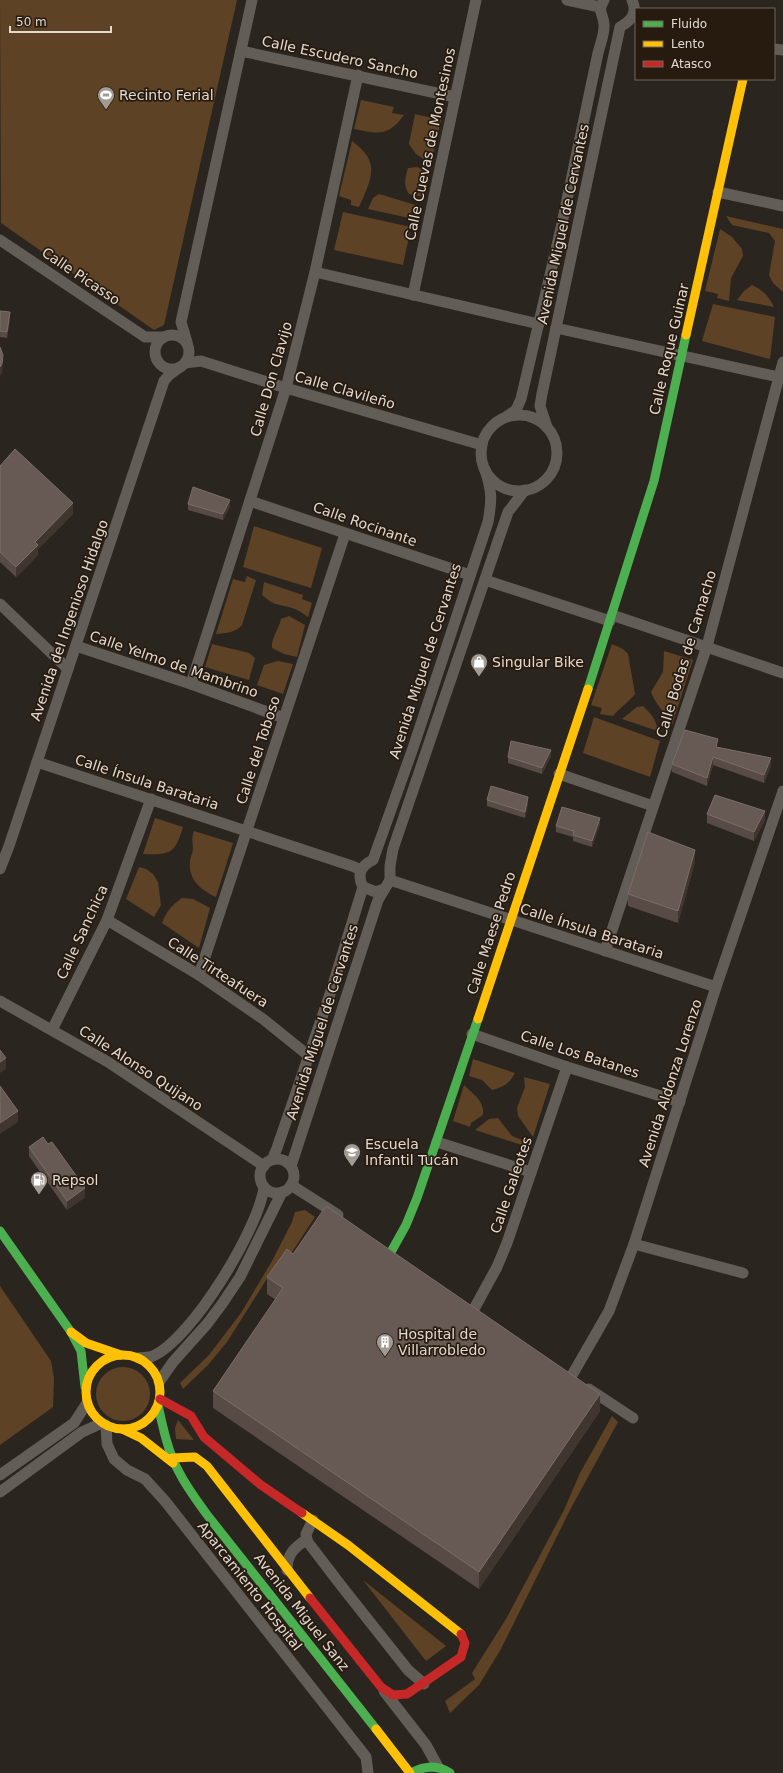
<svg xmlns="http://www.w3.org/2000/svg" width="783" height="1773" font-family="'DejaVu Sans',sans-serif">
<style>
.green{fill:#5e4225}
.lines{fill:none;stroke-linecap:round;stroke-linejoin:round}
.street{stroke:#635d58;stroke-width:11}
.fast{stroke:#4caf50;stroke-width:9}
.slow{stroke:#ffc107;stroke-width:9}
.jam{stroke:#c62828;stroke-width:9}
.wall{fill:#584b45}
.shaded-wall{fill:#40352f}
.building{fill:#675a54;stroke:#7a6e68}
.labels{text-anchor:middle;dominant-baseline:central;stroke-width:3.5;stroke-linejoin:round;paint-order:stroke}
.street-label{font-size:14px;fill:#e2dad2;stroke:#271b0f}
.poi-label{font-size:14px;fill:#e2dad2;stroke:#271b0f;text-anchor:start}
</style>
<rect width="100%" height="100%" fill="#2b251f"/>
<g class="green">
<path d="M 0,0 L 237,0 L 164,325 L 154,330 L 1,223 Z"/>
<path d="M 361,100 L 394,107 L 392,113 L 404,115 C 388,137 378,134 354,129 Z"/>
<path d="M 415,114 L 441,120 L 431,164 L 416,154 L 409,144 Z"/>
<path d="M 352,141 C 381,162 372,178 359,207 L 351,205 L 351,200 L 339,196 Z"/>
<path d="M 417,167 L 430,172 L 424,197 L 409,194 C 403,185 405,178 408,168 Z"/>
<path d="M 379,194 L 422,207 L 421,215 L 411,212 L 409,218 L 368,209 L 373,198 Z"/>
<path d="M 343,212 L 411,227 L 403,265 L 334,250 Z"/>
<path d="M 726,216 L 783,229 L 783,292 L 773,283 L 769,275 L 775,241 L 769,233 L 732,225 Z"/>
<path d="M 720,229 L 732,237 L 742,249 L 743,256 L 731,278 L 729,301 L 717,298 L 718,294 L 705,291 Z"/>
<path d="M 752,285 C 763,290 769,297 774,307 L 737,300 L 744,291 Z"/>
<path d="M 713,304 L 775,317 L 770,359 L 702,341 Z"/>
<path d="M 254,526 L 322,548 L 311,588 L 243,567 Z"/>
<path d="M 247,576 L 256,580 L 242,625 C 235,633 226,633 216,634 L 233,579 L 245,582 Z"/>
<path d="M 264,582 L 303,595 L 302,599 L 312,603 L 308,617 C 295,607 291,608 276,604 C 271,603 266,598 262,595 Z"/>
<path d="M 289,616 L 305,625 L 297,657 L 284,654 L 272,648 C 271,638 279,629 281,619 Z"/>
<path d="M 212,644 L 249,653 L 255,658 L 249,680 L 205,667 Z"/>
<path d="M 612,644 L 623,649 L 628,654 L 635,694 C 628,703 619,708 613,716 L 600,714 L 602,708 L 591,705 Z"/>
<path d="M 664,651 L 693,660 L 672,725 L 654,699 L 651,692 L 663,672 Z"/>
<path d="M 278,661 L 293,664 L 283,694 L 257,685 L 264,665 Z"/>
<path d="M 643,706 C 651,714 656,719 658,731 L 622,719 L 637,707 Z"/>
<path d="M 594,717 L 660,741 L 650,777 L 583,753 Z"/>
<path d="M 155,818 L 183,827 C 175,854 170,855 143,854 Z"/>
<path d="M 194,831 L 233,843 L 216,897 C 201,890 188,880 190,861 C 190,857 193,853 193,849 C 193,842 191,838 194,831 Z"/>
<path d="M 139,867 L 146,869 L 153,874 L 158,882 L 161,905 L 154,917 L 126,899 Z"/>
<path d="M 182,898 L 193,899 L 210,908 L 199,948 L 162,923 C 166,912 172,905 182,898 Z"/>
<path d="M 473,1059 L 515,1073 C 509,1084 504,1087 492,1090 L 482,1080 L 469,1076 Z"/>
<path d="M 524,1077 L 550,1084 L 533,1137 L 518,1116 L 517,1108 L 525,1087 Z"/>
<path d="M 464,1085 C 473,1094 485,1101 483,1115 L 471,1123 L 470,1127 L 453,1121 Z"/>
<path d="M 498,1118 L 512,1136 L 530,1143 L 531,1148 L 475,1130 L 489,1119 Z"/>
<path d="M 305,1210 L 315,1217 L 281,1269 L 275,1266 L 227,1342 L 208,1365 L 183,1389 L 180,1383 L 209,1355 L 241,1313 L 272,1261 L 292,1222 L 295,1212 Z"/>
<path d="M 0,1286 L 51,1361 L 54,1378 L 53,1407 L 0,1445 Z"/>
<circle cx="123" cy="1394" r="27"/>
<path d="M 612,1416 L 618,1422 L 570,1510 L 501,1649 L 479,1685 L 450,1713 L 445,1701 L 475,1679 L 472,1673 L 506,1619 L 564,1510 L 580,1473 Z"/>
<path d="M 178,1420 L 194,1440 L 176,1439 L 175,1428 Z"/>
<path d="M 363,1580 L 446,1646 L 426,1661 Z"/>
</g>
<g class="lines">
<g class="street">
<path d="M 567,0 L 600,7"/>
<path d="M 774,49 L 783,50"/>
<path d="M 241,51 L 455,97"/>
<path d="M 718,192 L 783,206"/>
<path d="M 0,240 L 145,337 L 164,337"/>
<path d="M 315,272 L 539,324"/>
<path d="M 413,295 L 476,0"/>
<path d="M 556,328 L 783,378"/>
<circle cx="172" cy="352" r="17"/>
<path d="M 187,342 L 181,322 L 252,0"/>
<path d="M 185,363 L 201,361 L 286,388 L 482,445"/>
<circle cx="519" cy="453" r="38"/>
<path d="M 506,417 L 516,410 L 521,399 L 561,228 L 598,53 C 600,45 605,33 604,24 C 603,13 597,12 604,0"/>
<path d="M 547,427 L 540,406 L 542,394 L 620,27 C 631,21 638,13 632,0"/>
<path d="M 250,501 L 470,575"/>
<path d="M 485,580 L 610,621"/>
<path d="M 0,604 L 68,669"/>
<path d="M 612,615 L 783,673"/>
<path d="M 76,646 L 191,684 L 284,718"/>
<path d="M 191,684 L 286,388 L 315,272 L 358,75"/>
<path d="M 37,762 L 352,866 L 361,870"/>
<path d="M 559,774 L 653,806"/>
<path d="M 0,869 L 9,846 L 164,381 L 169,375 L 180,367"/>
<path d="M 390,880 L 716,987"/>
<path d="M 363,887 L 376,892 L 384,889"/>
<path d="M 107,920 L 199,975 L 263,1019 L 309,1056"/>
<path d="M 605,951 L 707,646 L 783,362"/>
<path d="M 199,975 L 345,534"/>
<path d="M 0,1001 L 108,1062 L 264,1166"/>
<path d="M 52,1030 L 107,920 L 151,799"/>
<path d="M 472,1034 L 567,1067 L 680,1102"/>
<path d="M 437,1142 L 531,1172"/>
<circle cx="277" cy="1176" r="17"/>
<path d="M 272,1160 L 277,1148 L 331,991 L 363,887 C 357,875 360,866 373,860 L 413,748 L 488,522 C 492,500 492,491 485,470"/>
<path d="M 291,1166 L 378,900 L 390,880 L 390,866 L 393,849 L 497,544 L 508,512 L 525,490"/>
<path d="M 291,1185 L 338,1215"/>
<path d="M 634,1244 L 743,1273"/>
<path d="M 474,1309 L 497,1267 L 507,1243 L 567,1067"/>
<path d="M 138,1358 C 143,1357 149,1358 153,1356 C 192,1339 259,1228 264,1187"/>
<path d="M 571,1377 L 609,1311 L 634,1244 L 716,987 L 783,791"/>
<path d="M 159,1382 L 173,1362 L 207,1324 L 222,1304 L 240,1277 L 282,1192"/>
<path d="M 589,1389 L 633,1418"/>
<path d="M 106,1425 L 107,1444 L 114,1459 L 127,1470 L 145,1479 L 165,1501 L 366,1757 L 368,1773"/>
<path d="M 0,1475 L 74,1423 L 87,1403"/>
<path d="M 0,1492 L 82,1432 L 102,1423"/>
<path d="M 313,1520 L 306,1534 L 307,1541 L 343,1588 L 408,1670 L 424,1684"/>
<path d="M 287,1570 C 287,1554 294,1548 307,1539"/>
<path d="M 384,1691 L 426,1745 L 438,1767"/>
</g>
<g class="fast">
<path d="M 588,689 L 654,481 L 686,335"/>
<path d="M 0,1231 L 71,1332 L 81,1351 L 85,1387"/>
<path d="M 391,1252 L 406,1225 L 417,1198 L 478,1019"/>
<path d="M 158,1405 C 163,1428 168,1452 179,1472 C 187,1488 198,1502 208,1516 L 376,1729"/>
<path d="M 411,1773 C 424,1766 437,1764 450,1773"/>
</g>
<g class="slow">
<path d="M 686,335 L 743,79"/>
<path d="M 478,1019 L 588,689"/>
<path d="M 71,1332 L 86,1343 L 121,1355"/>
<circle cx="123" cy="1392" r="37"/>
<path d="M 122,1429 L 141,1438 L 173,1463"/>
<path d="M 172,1458 L 195,1457 L 207,1466 L 310,1598"/>
<path d="M 302,1513 L 348,1545 L 461,1634"/>
<path d="M 376,1729 L 410,1773"/>
</g>
<g class="jam">
<path d="M 160,1399 L 191,1416 L 204,1437 L 261,1485 L 302,1513"/>
<path d="M 310,1598 L 381,1687 L 393,1695 L 407,1694 L 461,1657 L 465,1643 L 461,1634"/>
</g>
</g>
<g class="wall">
<path d="M 0,311 L 10,318 L 7,338 L 0,337 Z"/>
<path d="M 0,466 L 73,514 L 38,549 L 38,555 L 16,577 L 0,562 Z"/>
<path d="M 188,504 L 230,506 L 223,520 L 188,510 Z"/>
<path d="M 718,747 L 771,766 L 764,783 L 713,765 L 707,786 L 672,772 L 672,764 Z"/>
<path d="M 551,756 L 542,774 L 508,763 L 508,757 Z"/>
<path d="M 487,800 L 528,803 L 525,818 L 487,806 Z"/>
<path d="M 707,814 L 765,820 L 754,841 L 707,823 Z"/>
<path d="M 600,824 L 592,847 L 573,841 L 573,837 L 556,832 L 556,826 Z"/>
<path d="M 695,862 L 678,923 L 628,906 L 628,894 Z"/>
<path d="M 29,1147 L 85,1197 L 67,1210 L 29,1156 Z"/>
<path d="M 293,1254 L 600,1411 L 479,1589 L 213,1408 L 213,1391 L 276,1300 L 267,1294 L 267,1277 Z"/>
</g>
<g class="shaded-wall">
<path d="M 10,312 L 10,318 L 7,338 L 7,332 Z"/>
<path d="M 3,355 L 2,373 L 0,376 L 0,367 Z"/>
<path d="M 230,500 L 230,506 L 223,520 L 223,514 Z"/>
<path d="M 73,503 L 73,514 L 38,549 L 38,555 L 16,577 L 16,567 L 35,542 Z"/>
<path d="M 551,750 L 551,756 L 542,774 L 542,768 Z"/>
<path d="M 713,757 L 713,765 L 707,786 L 707,778 Z"/>
<path d="M 771,758 L 771,766 L 764,783 L 764,775 Z"/>
<path d="M 528,797 L 528,803 L 525,818 L 525,812 Z"/>
<path d="M 765,811 L 765,820 L 754,841 L 754,832 Z"/>
<path d="M 600,818 L 600,824 L 592,847 L 592,841 Z"/>
<path d="M 695,850 L 695,862 L 678,923 L 678,911 Z"/>
<path d="M 6,1058 L 6,1069 L 0,1073 L 0,1062 Z"/>
<path d="M 18,1111 L 18,1122 L 0,1134 L 0,1123 Z"/>
<path d="M 85,1188 L 85,1197 L 67,1210 L 67,1201 Z"/>
<path d="M 600,1394 L 600,1411 L 479,1589 L 479,1572 Z"/>
</g>
<g class="building">
<path d="M 0,311 L 10,312 L 7,332 L 0,331 Z"/>
<path d="M 0,347 L 3,355 L 2,364 L 0,367 Z"/>
<path d="M 15,449 L 73,503 L 35,542 L 38,545 L 16,567 L 0,552 L 0,466 Z"/>
<path d="M 193,487 L 230,500 L 223,514 L 188,504 Z"/>
<path d="M 685,730 L 718,739 L 716,747 L 771,758 L 764,775 L 713,757 L 707,778 L 672,764 Z"/>
<path d="M 511,741 L 551,750 L 542,768 L 508,757 Z"/>
<path d="M 491,786 L 528,797 L 525,812 L 487,800 Z"/>
<path d="M 715,795 L 765,811 L 754,832 L 707,814 Z"/>
<path d="M 562,807 L 600,818 L 592,841 L 573,835 L 574,831 L 556,826 Z"/>
<path d="M 648,832 L 695,850 L 678,911 L 628,894 Z"/>
<path d="M 0,1050 L 6,1058 L 0,1062 Z"/>
<path d="M 0,1086 L 18,1111 L 0,1123 Z"/>
<path d="M 43,1137 L 48,1144 L 52,1142 L 85,1188 L 67,1201 L 29,1147 Z"/>
<path d="M 326,1206 L 600,1394 L 479,1572 L 213,1391 L 283,1288 L 267,1277 L 287,1249 L 293,1254 Z"/>
</g>
<defs>
<g id="stadium-pin" transform="scale(0.9)"><path d="M0 17L-7.5 6A9.5 9.5 0 1 1 7.5 6Z" fill="#a29b93" stroke="#271b0f"/><path d="M0-5a6.5 5 0 1 0 0 10a6.5 5 0 1 0 0-10ZM-3.5-1.8h7v3.6h-7Z" fill="#fff"/></g>
<g id="shop-pin" transform="scale(0.9)"><path d="M0 17L-7.5 6A9.5 9.5 0 1 1 7.5 6Z" fill="#a29b93" stroke="#271b0f"/><path d="M-5-2.5h2.3a2.7 3.5 0 0 1 5.4 0H5L5.5 6h-11ZM-1.5-2.5h3a1.5 2.3 0 0 0-3 0Z" fill="#fff"/></g>
<g id="school-pin" transform="scale(0.9)"><path d="M0 17L-7.5 6A9.5 9.5 0 1 1 7.5 6Z" fill="#a29b93" stroke="#271b0f"/><path d="M0-5L7-2L0 1L-7-2ZM-4 1L0 2.5L4 1V4Q0 6-4 4Z" fill="#fff"/></g>
<g id="fuel-pin" transform="scale(0.9)"><path d="M0 17L-7.5 6A9.5 9.5 0 1 1 7.5 6Z" fill="#a29b93" stroke="#271b0f"/><path d="M-5.5-6h7V0h2V4h1.3V-2.5L3-4.5l.8-.8L6-3V5H2.5V1h-1V6h-7ZM-4.2-4.7v3.2H.2V-4.7Z" fill="#fff"/></g>
<g id="building-pin" transform="scale(0.9)"><path d="M0 17L-7.5 6A9.5 9.5 0 1 1 7.5 6Z" fill="#a29b93" stroke="#271b0f"/><path d="M-4-6H4V6H1V3H-1V6H-4ZM-2.5-4.3h1.7v1.8h-1.7ZM.8-4.3h1.7v1.8H.8ZM-2.5-1h1.7V.8h-1.7ZM.8-1h1.7V.8H.8Z" fill="#fff"/></g>
</defs>
<g fill-rule="evenodd">
<use href="#stadium-pin" x="106" y="95"/>
<use href="#shop-pin" x="479" y="662"/>
<use href="#school-pin" x="352" y="1152"/>
<use href="#fuel-pin" x="39" y="1180"/>
<use href="#building-pin" x="385" y="1342"/>
</g>
<g class="labels">
<g class="street-label">
<text transform="translate(340 57) rotate(12)">Calle Escudero Sancho</text>
<text transform="translate(430 144) rotate(-78)">Calle Cuevas de Montesinos</text>
<text transform="translate(563 224) rotate(-78)">Avenida Miguel de Cervantes</text>
<text transform="translate(81 276) rotate(34)">Calle Picasso</text>
<text transform="translate(669 349) rotate(-77)">Calle Roque Guinar</text>
<text transform="translate(271 379) rotate(-74)">Calle Don Clavijo</text>
<text transform="translate(345 390) rotate(16)">Calle Clavileño</text>
<text transform="translate(365 524) rotate(19)">Calle Rocinante</text>
<text transform="translate(69 620) rotate(-71)">Avenida del Ingenioso Hidalgo</text>
<text transform="translate(686 654) rotate(-73)">Calle Bodas de Camacho</text>
<text transform="translate(425 661) rotate(-72)">Avenida Miguel de Cervantes</text>
<text transform="translate(174 664) rotate(19)">Calle Yelmo de Mambrino</text>
<text transform="translate(258 750) rotate(-72)">Calle del Toboso</text>
<text transform="translate(147 782) rotate(18)">Calle Ínsula Barataria</text>
<text transform="translate(592 931) rotate(18)">Calle Ínsula Barataria</text>
<text transform="translate(82 932) rotate(-65)">Calle Sanchica</text>
<text transform="translate(491 933) rotate(-72)">Calle Maese Pedro</text>
<text transform="translate(218 972) rotate(33)">Calle Tirteafuera</text>
<text transform="translate(322 1022) rotate(-72)">Avenida Miguel de Cervantes</text>
<text transform="translate(580 1054) rotate(18)">Calle Los Batanes</text>
<text transform="translate(141 1068) rotate(33)">Calle Alonso Quijano</text>
<text transform="translate(670 1083) rotate(-72)">Avenida Aldonza Lorenzo</text>
<text transform="translate(511 1185) rotate(-71)">Calle Galeotes</text>
<text transform="translate(250 1586) rotate(52)">Aparcamiento Hospital</text>
<text transform="translate(302 1612) rotate(52)">Avenida Miguel Sanz</text>
</g>
<g class="poi-label">
<text x="119" y="95">Recinto Ferial</text>
<text x="492" y="662">Singular Bike</text>
<text x="365" y="1144">Escuela<tspan x="365" dy="16">Infantil Tucán</tspan></text>
<text x="52" y="1180">Repsol</text>
<text x="398" y="1334">Hospital de<tspan x="398" dy="16">Villarrobledo</tspan></text>
</g>
</g>
<rect x="635" y="8" width="140" height="72" fill="#271b0f" stroke="#72675d"/>
<rect x="643" y="21" width="20" height="6" fill="#4caf50" stroke="#72675d"/>
<text x="671" y="28" font-size="12" fill="#e2dad2">Fluido</text>
<rect x="643" y="41" width="20" height="6" fill="#ffc107" stroke="#72675d"/>
<text x="671" y="48" font-size="12" fill="#e2dad2">Lento</text>
<rect x="643" y="61" width="20" height="6" fill="#c62828" stroke="#72675d"/>
<text x="671" y="68" font-size="12" fill="#e2dad2">Atasco</text>
<path d="M10 26v6h101v-6" fill="none" stroke="#e2dad2" stroke-width="2"/>
<text x="16" y="26" font-size="12" fill="#e2dad2" stroke="#271b0f" stroke-width="3" paint-order="stroke">50 m</text>
</svg>
